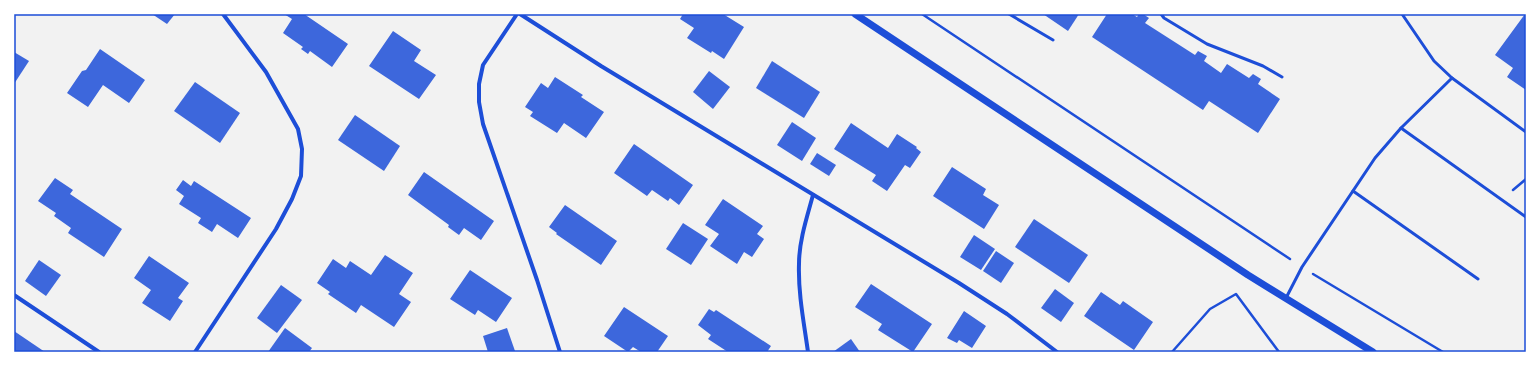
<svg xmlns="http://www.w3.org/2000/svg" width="1540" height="366" font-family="'Sofia Sans Condensed',sans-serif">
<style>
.building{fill:#3d67dc}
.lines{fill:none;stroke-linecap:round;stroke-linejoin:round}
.path{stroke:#1d4ed8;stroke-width:2.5}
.service{stroke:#1d4ed8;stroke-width:3}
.minor{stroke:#1d4ed8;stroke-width:4}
.tertiary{stroke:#1d4ed8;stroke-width:7}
.neatline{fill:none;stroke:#1d4ed8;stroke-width:1.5}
</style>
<rect width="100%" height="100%" fill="#f2f2f2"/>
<g class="building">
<path d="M 152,14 L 175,14 L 167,24 Z"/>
<path d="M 284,14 L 304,14 L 348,44 L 332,67 L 310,51 L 308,54 L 301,49 L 303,47 L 283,33 L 292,19 Z"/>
<path d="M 683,14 L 723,14 L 744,27 L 724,59 L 712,51 L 711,53 L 687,38 L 694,28 L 680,19 Z"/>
<path d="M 1043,14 L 1079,14 L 1068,31 Z"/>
<path d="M 1107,14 L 1132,14 L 1137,17 L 1139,14 L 1143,14 L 1149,18 L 1145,23 L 1195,55 L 1198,51 L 1207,56 L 1204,61 L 1221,73 L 1227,64 L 1249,78 L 1253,74 L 1261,79 L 1258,84 L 1280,99 L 1258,133 L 1209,101 L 1203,110 L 1092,37 Z"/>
<path d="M 1525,14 L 1526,14 L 1526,90 L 1507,77 L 1513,68 L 1495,55 Z"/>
<path d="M 393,31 L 421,50 L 414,61 L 436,75 L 419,99 L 369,66 Z"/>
<path d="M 100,49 L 145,80 L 129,103 L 103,85 L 88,107 L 67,93 L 82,71 L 86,70 Z"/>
<path d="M 14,52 L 29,61 L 14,84 Z"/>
<path d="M 772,61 L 820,92 L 804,118 L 756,88 Z"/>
<path d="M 709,71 L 730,87 L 713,109 L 693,92 Z"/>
<path d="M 555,77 L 583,95 L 581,97 L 604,112 L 586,138 L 564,123 L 557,133 L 530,116 L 533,112 L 525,107 L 541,83 L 548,88 Z"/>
<path d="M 195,82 L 240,113 L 220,143 L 174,111 Z"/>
<path d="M 355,115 L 400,146 L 384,171 L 338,140 Z"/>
<path d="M 792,122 L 816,138 L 802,161 L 777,145 Z"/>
<path d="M 851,123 L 888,148 L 897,134 L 917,147 L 916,148 L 921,152 L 910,168 L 905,165 L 887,191 L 872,181 L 876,175 L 834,149 Z"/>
<path d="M 634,144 L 693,185 L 679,205 L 670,198 L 668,201 L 652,190 L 647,196 L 614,173 Z"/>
<path d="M 817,153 L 836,165 L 829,176 L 810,164 Z"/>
<path d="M 952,167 L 986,189 L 983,195 L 999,205 L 984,229 L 933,196 Z"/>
<path d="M 424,172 L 494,221 L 481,240 L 464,228 L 459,235 L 448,227 L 449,225 L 408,195 Z"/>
<path d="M 55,178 L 73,190 L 70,194 L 122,229 L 104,257 L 68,233 L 71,228 L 54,216 L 56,213 L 38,201 Z"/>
<path d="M 183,180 L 191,186 L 194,181 L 251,218 L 238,238 L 217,224 L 212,232 L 198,223 L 201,218 L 179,204 L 184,196 L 176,190 Z"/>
<path d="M 723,199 L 763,226 L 757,234 L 764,239 L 752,257 L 744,252 L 737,264 L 710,246 L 719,234 L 705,225 Z"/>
<path d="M 565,205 L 617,241 L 601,265 L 556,234 L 557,233 L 549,227 Z"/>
<path d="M 1034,219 L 1088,255 L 1069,283 L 1015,247 Z"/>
<path d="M 683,223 L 708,239 L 691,265 L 666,249 Z"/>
<path d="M 974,235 L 995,249 L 981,270 L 960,257 Z"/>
<path d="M 996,251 L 1014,263 L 1001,283 L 983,271 Z"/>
<path d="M 385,255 L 413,273 L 399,294 L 411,302 L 394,327 L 361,305 L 356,313 L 328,294 L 330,292 L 317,283 L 333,259 L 346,268 L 350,261 L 371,275 Z"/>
<path d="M 149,256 L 189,283 L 178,298 L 183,301 L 170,321 L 142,303 L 151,290 L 134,278 Z"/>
<path d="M 39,260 L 61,275 L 46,296 L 25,281 Z"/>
<path d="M 470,270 L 512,298 L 496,322 L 478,310 L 475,315 L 450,299 Z"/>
<path d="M 871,284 L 932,324 L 913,352 L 878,330 L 882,324 L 855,307 Z"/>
<path d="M 281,285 L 302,300 L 277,333 L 257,318 Z"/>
<path d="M 1055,289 L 1074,303 L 1061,322 L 1041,308 Z"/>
<path d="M 1101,292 L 1120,305 L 1123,301 L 1153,322 L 1134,350 L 1084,316 Z"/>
<path d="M 624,307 L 668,336 L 657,352 L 641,352 L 633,347 L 628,352 L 604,336 Z"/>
<path d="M 709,309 L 714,312 L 716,310 L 771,346 L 767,352 L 728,352 L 708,339 L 711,335 L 698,325 Z"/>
<path d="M 964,311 L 986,326 L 972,348 L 959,340 L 957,343 L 947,338 Z"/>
<path d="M 285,328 L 312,348 L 309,352 L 268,352 Z"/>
<path d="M 507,328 L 515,351 L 488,352 L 483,336 Z"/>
<path d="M 14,331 L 45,352 L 14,352 Z"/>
<path d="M 851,339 L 860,352 L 833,352 Z"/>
</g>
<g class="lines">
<g class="path">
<path d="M 922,14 L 1290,259"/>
<path d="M 1513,190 L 1526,179"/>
<path d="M 1313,274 L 1443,352"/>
<path d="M 1172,352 L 1210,309 L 1236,294 L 1279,352"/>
</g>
<g class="service">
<path d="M 1009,14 L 1053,40"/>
<path d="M 1161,14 L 1164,18 L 1207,44 L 1263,66 L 1282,77"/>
<path d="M 1402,14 L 1434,61 L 1452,78 L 1526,132"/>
<path d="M 1401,128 L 1526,217"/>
<path d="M 1353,191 L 1478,279"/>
<path d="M 1286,298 L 1302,267 L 1375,158 L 1401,128 L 1452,78"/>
</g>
<g class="minor">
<path d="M 517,14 L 483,65 L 479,84 L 479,102 L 483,124 L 537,280 L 560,352"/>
<path d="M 520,14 L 601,66 L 959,283 L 1007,314 L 1057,352"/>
<path d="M 14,295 L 99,352"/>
<path d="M 195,352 L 276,229 L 292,199 L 301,176 L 302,149 L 298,129 L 266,72 L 223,14"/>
<path d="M 808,352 C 804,323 798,293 799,264 C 799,241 807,217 813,195"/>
</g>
<path class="tertiary" d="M 855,14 L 1248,275 L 1373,352"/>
</g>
<rect width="1540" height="366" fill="none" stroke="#ffffff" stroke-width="30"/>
<rect x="15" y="15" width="1510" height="336" class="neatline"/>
</svg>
